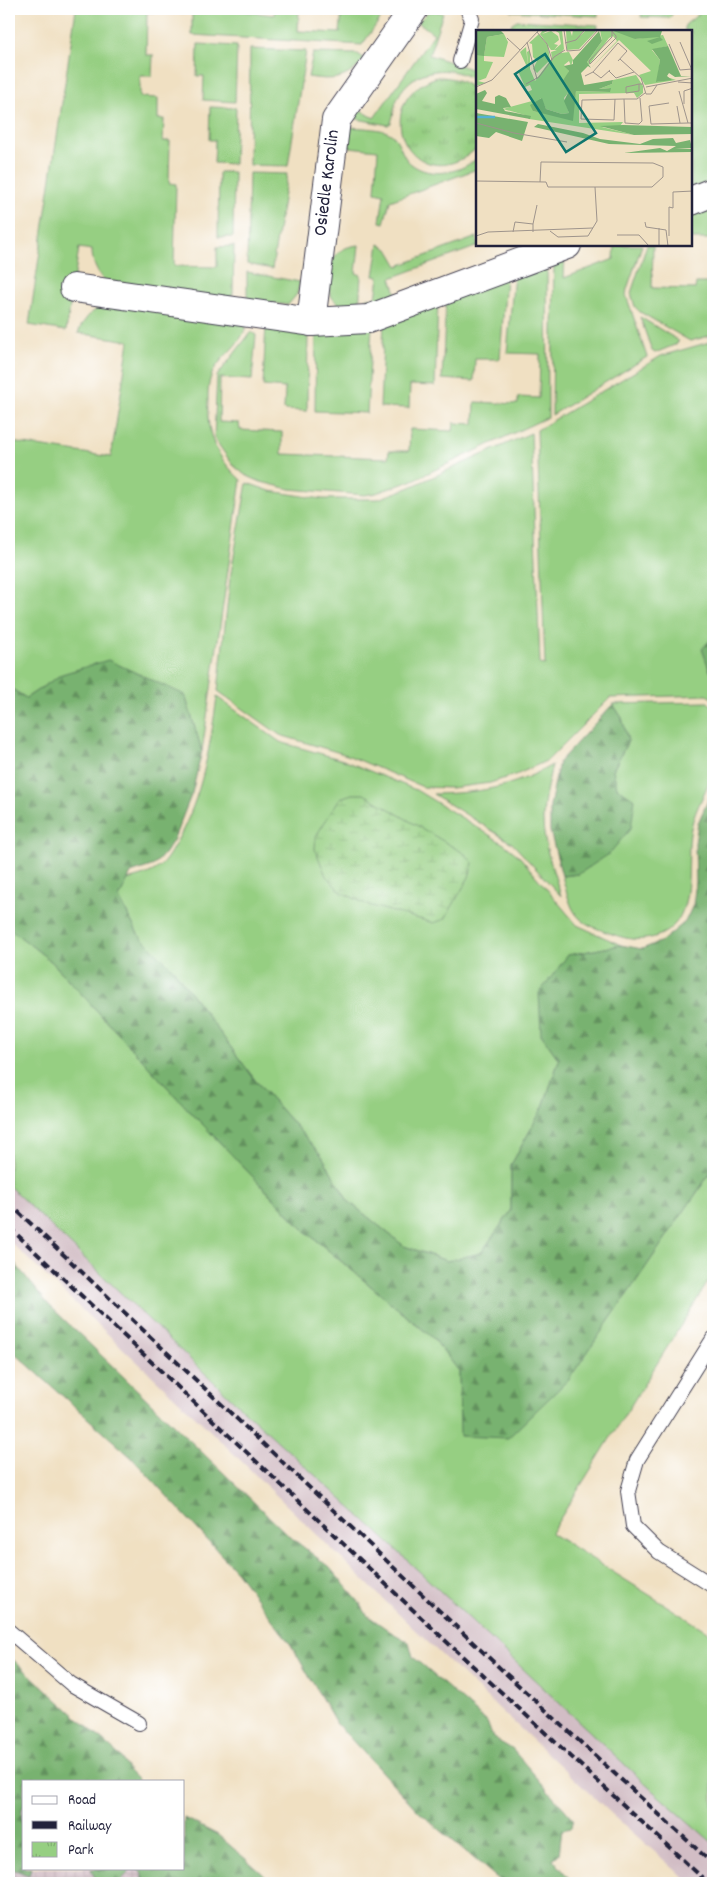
<svg xmlns="http://www.w3.org/2000/svg" width="722" height="1892" font-family="Dekko,sans-serif">
<style>
.industrial{fill:url(#industrial-grid)}
.railway{fill:#d2bdc5}
.green{fill:#96cf82;stroke:#5c785e}
.forest{fill:url(#forest-firs);stroke:#4d6a56}
.wetland{fill:url(#wetland-marsh);stroke:#5c785e}
.park{fill:url(#park-tufts);stroke:#5c785e}
.lines{fill:none;stroke-linecap:round;stroke-linejoin:round}
.lane-casing{stroke:#413e4f;stroke-width:16}
.street-casing{stroke:#413e4f;stroke-width:30}
.lane{stroke:#fff;stroke-width:14}
.street{stroke:#fff;stroke-width:28}
.rail{stroke:#22223b;stroke-width:4;stroke-dasharray:8 4;stroke-linecap:butt}
.labels{text-anchor:middle;dominant-baseline:central;stroke-width:4;stroke-linejoin:round;paint-order:stroke}
.street-label{font-size:19px;fill:#22223b;stroke:#fff}
.inset-river{fill:none;stroke:#54b1d2;stroke-width:2.5}
.inset-road{fill:none;stroke:#9e948c;stroke-width:1}
.view{fill:#0f766e;fill-opacity:0.15;stroke:#0f766e;stroke-width:2.5}
.inset-edge{fill:none;stroke:#22223b;stroke-width:2.5}
</style>
<defs>
<pattern id="industrial-grid" width="8" height="8" patternUnits="userSpaceOnUse" patternTransform="scale(1.25)"><rect width="8" height="8" fill="#d2bdc5"/><path d="M0 4h8M4 0v8" fill="none" stroke="#b4a2aa"/></pattern>
<pattern id="forest-firs" width="22" height="20" patternUnits="userSpaceOnUse" patternTransform="scale(1.25)"><rect width="22" height="20" fill="#78b270"/><path d="M5 1l3.5 6h-7zM16 11l3.5 6h-7z" fill="#62905d"/></pattern>
<pattern id="wetland-marsh" width="20" height="14" patternUnits="userSpaceOnUse" patternTransform="scale(1.25)"><rect width="20" height="14" fill="#96cf82"/><path d="M1 5h8M5 5V1M11 12h8M15 12V8" fill="none" stroke="#81b171"/></pattern>
<pattern id="park-tufts" width="24" height="20" patternUnits="userSpaceOnUse" patternTransform="scale(1.25)"><rect width="24" height="20" fill="#96cf82"/><path d="M3 7l-1-3M5 7V3M7 7l1-3M15 17l-1-3M17 17v-4M19 17l1-3" fill="none" stroke="#81b171"/></pattern>
</defs>
<rect width="100%" height="100%" fill="#fff"/>
<filter id="ink" filterUnits="userSpaceOnUse"><feTurbulence type="fractalNoise" baseFrequency=".02" numOctaves="2"/><feDisplacementMap in="SourceGraphic" scale="10" xChannelSelector="R" yChannelSelector="G"/><feConvolveMatrix kernelMatrix="1 2 1 2 8 2 1 2 1" color-interpolation-filters="sRGB"/></filter>
<filter id="wash" filterUnits="userSpaceOnUse"><feTurbulence type="fractalNoise" baseFrequency=".0096" numOctaves="4" result="noise"/><feDisplacementMap in="SourceGraphic" scale="20" xChannelSelector="R" yChannelSelector="G"/><feGaussianBlur stdDeviation="1.12" result="paint"/><feColorMatrix in="noise" values="0 0 0 0 0 0 0 0 0 0 0 0 0 0 0 0 0 1.4 0 .05"/><feComposite in="paint" operator="in"/></filter>
<g filter="url(#wash)">
<rect width="100%" height="100%" fill="#f0e0c2"/>
<path class="industrial" d="M 9,1717 L 24,1781 L 24,1868 L 167,1868 L 183,1883 L 9,1883 Z"/>
<path class="railway" d="M 9,1186 L 238,1405 L 373,1528 L 654,1792 L 713,1843 L 713,1883 L 690,1883 L 614,1816 L 417,1632 L 200,1421 L 9,1241 Z"/>
<g class="green">
<path d="M 76,9 L 227,9 L 274,15 L 275,9 L 299,9 L 298,31 L 340,33 L 342,11 L 383,15 L 362,45 L 192,35 L 192,13 L 147,12 L 146,55 L 153,55 L 152,76 L 140,76 L 140,97 L 158,98 L 158,119 L 164,119 L 163,141 L 170,141 L 169,183 L 176,184 L 174,266 L 217,267 L 217,247 L 234,246 L 233,293 L 230,299 L 103,280 C 96,270 92,262 92,250 L 79,248 L 66,331 L 29,325 Z"/>
<path d="M 510,9 L 598,9 L 598,16 L 511,11 Z"/>
<path d="M 642,9 L 672,9 L 672,15 L 669,18 L 641,17 Z"/>
<path d="M 705,9 L 713,9 L 713,179 L 691,190 L 691,31 L 685,31 L 685,25 Z"/>
<path d="M 435,11 L 443,13 L 429,55 L 477,71 L 477,82 C 452,63 413,67 398,97 C 394,105 394,115 391,123 L 388,125 L 352,118 L 357,108 L 374,118 L 434,34 L 418,22 L 428,12 Z"/>
<path d="M 517,20 L 598,25 L 597,31 L 510,31 L 512,23 Z"/>
<path d="M 198,44 L 237,46 L 235,102 L 203,100 L 204,76 L 197,76 Z"/>
<path d="M 250,49 L 306,51 L 288,166 L 249,165 Z"/>
<path d="M 313,53 L 358,54 L 365,59 C 347,80 335,81 308,77 Z"/>
<path d="M 210,107 L 236,108 L 234,164 L 214,163 L 215,140 L 209,140 Z"/>
<path d="M 349,127 C 360,128 383,128 391,134 C 399,139 401,153 407,160 C 424,179 459,175 477,158 L 477,169 L 390,201 L 384,223 L 380,222 L 384,194 L 375,192 L 378,150 L 349,147 Z"/>
<path d="M 219,172 L 234,172 L 233,237 L 218,237 Z"/>
<path d="M 249,173 L 287,174 L 272,269 L 247,264 Z"/>
<path d="M 713,200 L 713,239 L 691,239 L 691,207 Z"/>
<path d="M 477,237 L 477,245 L 481,245 L 391,278 L 398,299 L 366,310 L 367,298 L 376,298 L 379,277 L 374,276 L 379,244 L 388,249 L 398,266 Z"/>
<path d="M 359,245 L 356,273 L 361,275 L 359,311 C 351,310 343,309 337,303 C 329,296 328,288 329,278 C 331,258 337,247 359,245 Z"/>
<path d="M 615,245 L 642,245 L 627,289 L 626,295 L 647,357 L 552,415 L 554,258 L 565,254 L 564,278 L 614,259 Z"/>
<path d="M 647,245 L 653,245 L 652,288 L 695,289 L 696,283 L 713,283 L 713,335 L 690,341 L 640,312 L 635,307 L 631,293 Z"/>
<path d="M 547,261 L 548,417 L 411,481 L 376,493 L 365,495 L 290,489 L 261,482 L 245,475 L 233,465 L 223,451 L 214,438 L 217,376 L 251,332 L 256,335 L 252,380 L 220,378 L 219,422 L 239,423 L 240,430 L 282,432 L 282,454 L 388,458 L 389,451 L 409,451 L 410,429 L 453,431 L 454,423 L 474,424 L 475,402 L 518,404 L 518,397 L 539,398 L 540,354 L 507,353 L 514,274 Z"/>
<path d="M 247,272 L 300,282 L 297,294 L 288,305 L 247,300 Z"/>
<path d="M 506,277 L 500,359 L 475,359 L 474,381 L 442,379 L 446,299 Z"/>
<path d="M 438,302 L 435,386 L 410,385 L 409,408 L 380,407 L 384,322 Z"/>
<path d="M 113,303 L 247,320 C 246,343 220,355 212,374 C 208,383 208,393 208,401 C 206,435 216,457 241,480 L 202,751 L 185,695 L 62,674 L 26,698 L 9,687 L 9,454 L 11,442 L 111,457 L 129,341 L 78,333 C 85,316 95,307 113,303 Z"/>
<path d="M 640,317 L 676,339 L 678,342 L 677,344 L 655,353 L 652,351 Z"/>
<path d="M 266,323 L 308,329 L 307,411 L 284,410 L 285,388 L 263,386 Z"/>
<path d="M 372,326 L 367,413 L 315,411 L 316,330 Z"/>
<path d="M 713,341 L 713,637 L 703,649 L 710,671 L 713,676 L 713,699 L 707,695 L 610,698 L 548,760 L 518,774 L 490,783 L 451,788 L 423,787 L 347,755 L 280,735 L 218,691 L 230,578 L 247,483 L 270,491 L 322,499 L 378,499 L 408,488 L 531,433 L 540,664 L 545,665 L 537,430 L 661,356 Z"/>
<path d="M 217,697 L 280,742 L 343,760 L 416,790 L 459,816 L 504,844 L 519,856 L 577,925 L 621,945 L 568,955 L 541,1034 L 559,1060 L 543,1107 L 511,1165 L 511,1211 L 481,1253 L 447,1261 L 404,1246 L 348,1201 L 322,1156 L 255,1080 L 173,969 L 138,934 L 119,898 L 127,880 C 138,877 151,874 159,867 C 167,860 172,850 177,841 C 202,797 210,747 217,697 Z"/>
<path d="M 708,702 L 713,707 C 713,724 716,752 713,768 C 709,789 695,807 691,828 C 684,861 699,918 660,935 C 643,942 629,940 612,934 C 573,921 573,915 562,876 L 579,874 L 617,788 L 613,770 L 628,741 L 622,718 L 613,704 Z"/>
<path d="M 552,765 C 548,783 543,801 543,820 C 543,845 554,872 561,896 L 512,843 L 433,794 C 478,793 512,788 552,765 Z"/>
<path d="M 9,928 L 52,962 L 182,1103 L 305,1231 L 434,1339 L 459,1371 L 461,1436 L 569,1379 L 713,1169 L 713,1274 L 551,1533 L 713,1635 L 713,1843 L 654,1792 L 373,1528 L 238,1405 L 9,1186 Z"/>
</g>
<g class="forest">
<path d="M 713,637 L 713,676 L 710,671 L 702,649 Z"/>
<path d="M 108,660 L 185,695 L 202,751 L 192,793 L 173,841 L 164,854 L 154,865 L 131,873 L 119,898 L 138,934 L 173,969 L 255,1080 L 322,1156 L 348,1201 L 404,1246 L 447,1261 L 481,1253 L 511,1211 L 511,1165 L 543,1107 L 559,1060 L 541,1034 L 539,993 L 568,955 L 621,945 L 642,949 L 662,941 L 685,922 L 693,905 L 696,882 L 695,843 L 698,823 L 713,789 L 713,1169 L 569,1379 L 508,1438 L 460,1436 L 459,1371 L 434,1339 L 305,1231 L 182,1103 L 52,962 L 9,928 L 9,687 L 26,698 L 62,674 Z"/>
<path d="M 613,704 L 622,718 L 628,741 L 613,770 L 617,788 L 635,799 L 631,828 L 609,854 L 579,874 L 562,876 L 550,831 L 550,806 L 559,762 Z"/>
<path d="M 9,1256 L 48,1304 L 288,1535 L 329,1567 L 360,1603 L 367,1615 L 391,1632 L 409,1642 L 413,1657 L 487,1722 L 493,1738 L 512,1749 L 574,1820 L 571,1828 L 562,1830 L 559,1854 L 553,1859 L 573,1883 L 503,1883 L 419,1812 L 336,1723 L 291,1645 L 237,1572 L 131,1457 L 9,1348 Z"/>
<path d="M 9,1656 L 120,1756 L 129,1771 L 139,1781 L 24,1781 L 24,1807 L 22,1808 L 21,1824 L 24,1825 L 24,1868 L 31,1868 L 29,1875 L 15,1870 L 9,1865 Z"/>
<path d="M 184,1818 L 218,1835 L 263,1874 L 266,1883 L 151,1883 L 143,1880 L 143,1873 L 135,1868 L 184,1868 Z"/>
<path d="M 133,1868 L 118,1883 L 97,1883 L 91,1869 Z"/>
</g>
<path class="wetland" d="M 352,794 L 364,794 L 465,854 L 473,863 L 469,877 L 445,919 L 434,923 L 368,905 L 341,892 L 326,876 L 315,849 L 316,836 L 340,798 Z"/>
<path class="park" d="M 437,77 C 453,77 465,81 477,92 L 477,148 C 415,204 362,103 437,77 Z"/>
</g>
<g filter="url(#ink)">
<g class="lines">
<g class="lane-casing">
<g id="lane">
<path d="M 460,61 L 472,19 L 467,9"/>
<path d="M 713,1339 L 637,1460 L 628,1491 L 633,1526 L 659,1552 L 713,1586"/>
<path d="M 9,1631 L 71,1684 L 139,1723"/>
</g>
</g>
<g class="street-casing">
<g id="street">
<path d="M 691,201 L 713,192"/>
<path d="M 74,288 L 312,322 L 368,319 L 567,245"/>
<path d="M 311,322 L 336,120 L 414,9"/>
</g>
</g>
<use href="#lane" class="lane"/>
<use href="#street" class="street"/>
<g class="rail">
<path d="M 9,1203 L 503,1671 L 713,1864"/>
<path d="M 9,1227 L 448,1643 L 708,1883"/>
</g>
</g>
</g>
<g class="labels">
<g class="street-label">
<text transform="translate(328 183) rotate(-83)">Osiedle Karolin</text>
</g>
</g>
<g transform="translate(476 30)">
<rect width="216" height="216" fill="#f0e0c2"/>
<path d="M 67,0 L 73,0 L 66,4 L 75,1 L 82,6 L 83,10 L 78,14 L 82,15 L 78,20 L 85,14 L 83,3 L 78,0 L 86,0 L 88,19 L 85,23 L 93,22 L 97,30 L 95,36 L 93,31 L 88,35 L 93,41 L 88,53 L 92,63 L 88,68 L 93,83 L 86,84 L 70,79 L 65,68 L 57,81 L 95,88 L 100,61 L 134,62 L 134,58 L 123,59 L 136,54 L 137,50 L 160,45 L 167,56 L 167,63 L 161,68 L 158,63 L 103,64 L 103,93 L 147,92 L 144,96 L 126,97 L 158,105 L 53,89 L 49,85 L 27,79 L 56,71 L 51,62 L 56,60 L 54,55 L 49,57 L 42,41 L 51,37 L 44,22 L 50,17 L 52,37 L 51,22 L 54,20 L 54,39 L 59,51 L 76,28 L 75,22 L 81,20 L 75,20 L 64,4 ZM 90,0 L 94,0 L 96,6 L 97,0 L 108,0 L 104,6 L 110,0 L 121,0 L 103,19 L 91,20 ZM 124,0 L 142,0 L 160,9 L 187,5 L 192,16 L 176,20 L 184,30 L 181,52 L 194,48 L 200,50 L 169,55 L 163,45 L 175,41 L 143,10 L 115,38 L 141,11 L 137,6 L 133,8 L 113,35 L 111,32 L 126,11 ZM 28,4 L 32,12 L 28,27 L 8,26 L 8,31 L 17,32 L 10,48 L 2,51 L 10,53 L 0,56 L 0,25 L 8,25 L 11,7 ZM 63,4 L 72,16 L 74,30 L 61,43 L 57,39 L 61,31 L 57,27 L 56,14 L 53,13 Z" fill="#96cf82"/>
<path d="M 0,0 L 24,0 L 28,4 L 11,7 L 8,26 L 0,25 ZM 135,0 L 193,0 L 186,1 L 184,7 L 187,10 L 176,14 L 171,11 L 184,7 L 159,9 ZM 123,1 L 126,11 L 111,32 L 115,38 L 112,36 L 105,43 L 108,55 L 137,50 L 136,54 L 123,59 L 135,58 L 134,62 L 100,61 L 97,91 L 57,81 L 54,75 L 66,68 L 70,79 L 86,84 L 93,83 L 88,71 L 92,63 L 86,52 L 93,41 L 88,36 L 97,34 L 97,30 ZM 192,16 L 205,46 L 216,46 L 199,47 L 193,43 L 191,46 L 196,50 L 180,52 L 184,30 L 176,19 ZM 9,60 L 11,63 L 6,71 L 19,74 L 19,67 L 23,65 L 30,68 L 35,77 L 27,78 L 29,81 L 55,86 L 54,89 L 0,79 L 0,64 ZM 0,83 L 52,92 L 46,111 L 20,102 L 13,108 L 0,106 ZM 62,94 L 107,103 L 124,109 L 164,114 L 177,109 L 197,108 L 200,113 L 214,110 L 216,118 L 199,119 L 216,119 L 216,122 L 148,123 L 184,118 L 191,121 L 200,116 L 133,114 L 58,97 ZM 147,95 L 216,97 L 216,104 L 158,105 L 124,96 Z" fill="#78b270"/>
<path class="inset-river" d="M 0,87 L 19,87"/>
<path class="inset-road" d="M 88,0 L 91,21 L 104,20 L 122,0M 135,0 L 140,6 L 140,8 L 114,34 L 113,31 L 136,7 L 136,1M 61,2 L 71,14 L 76,30M 31,8 L 44,20M 51,12 L 61,49M 204,12 L 216,40M 89,13 L 100,10 L 108,1M 193,14 L 204,40 L 216,39M 144,29 L 165,48 L 170,64 L 175,64 L 181,55M 133,41 L 140,48 L 158,42M 117,42 L 142,13 L 151,21 L 142,31M 109,46 L 117,42 L 125,48 L 134,40M 202,52 L 217,53M 50,54 L 63,47 L 78,27 L 89,20M 163,54 L 163,61 L 150,63 L 150,57 L 159,55 L 163,54 L 167,54M 0,57 L 16,50 L 63,0M 170,57 L 217,48M 203,61 L 212,93 L 217,93M 139,69 L 138,90 L 105,89 L 106,70 L 108,70 L 148,69 L 161,69 L 169,63M 148,69 L 149,93 L 163,94 L 166,91 L 164,68M 193,73 L 173,76 L 175,94 L 212,93M 208,74 L 208,61 L 217,58M 201,76 L 204,93M 0,93 L 38,103 L 91,112M 0,151 L 70,152 L 72,157 L 176,157 L 187,147 L 187,137 L 177,133 L 65,132 L 64,152M 169,192 L 170,197 L 190,200 L 192,216M 57,194 L 61,175M 183,198 L 183,216M 74,201 L 82,207 L 112,206 L 121,191 L 119,157M 37,202 L 39,192 L 57,194 L 57,202M 141,205 L 163,205 L 173,216M 0,206 L 12,202 L 117,198M 193,206 L 193,177 L 197,178 L 197,162 L 217,161"/>
<path class="view" d="M 69,24 L 120,103 L 90,122 L 39,44 Z"/>
<rect width="216" height="216" class="inset-edge"/>
</g>
<rect width="722" height="1892" fill="none" stroke="#fff" stroke-width="30"/>
<rect x="22" y="1780" width="162" height="90" fill="#ffffff" stroke="#a7a7b1"/>
<rect x="32" y="1796" width="25" height="8" fill="#ffffff" stroke="#a7a7b1"/>
<text x="68" y="1804" font-size="15" fill="#22223b">Road</text>
<rect x="32" y="1821" width="25" height="8" fill="#22223b" stroke="#a7a7b1"/>
<text x="68" y="1830" font-size="15" fill="#22223b">Railway</text>
<rect x="32" y="1842" width="25" height="15" fill="url(#park-tufts)" stroke="#a7a7b1"/>
<text x="68" y="1854" font-size="15" fill="#22223b">Park</text>
</svg>
